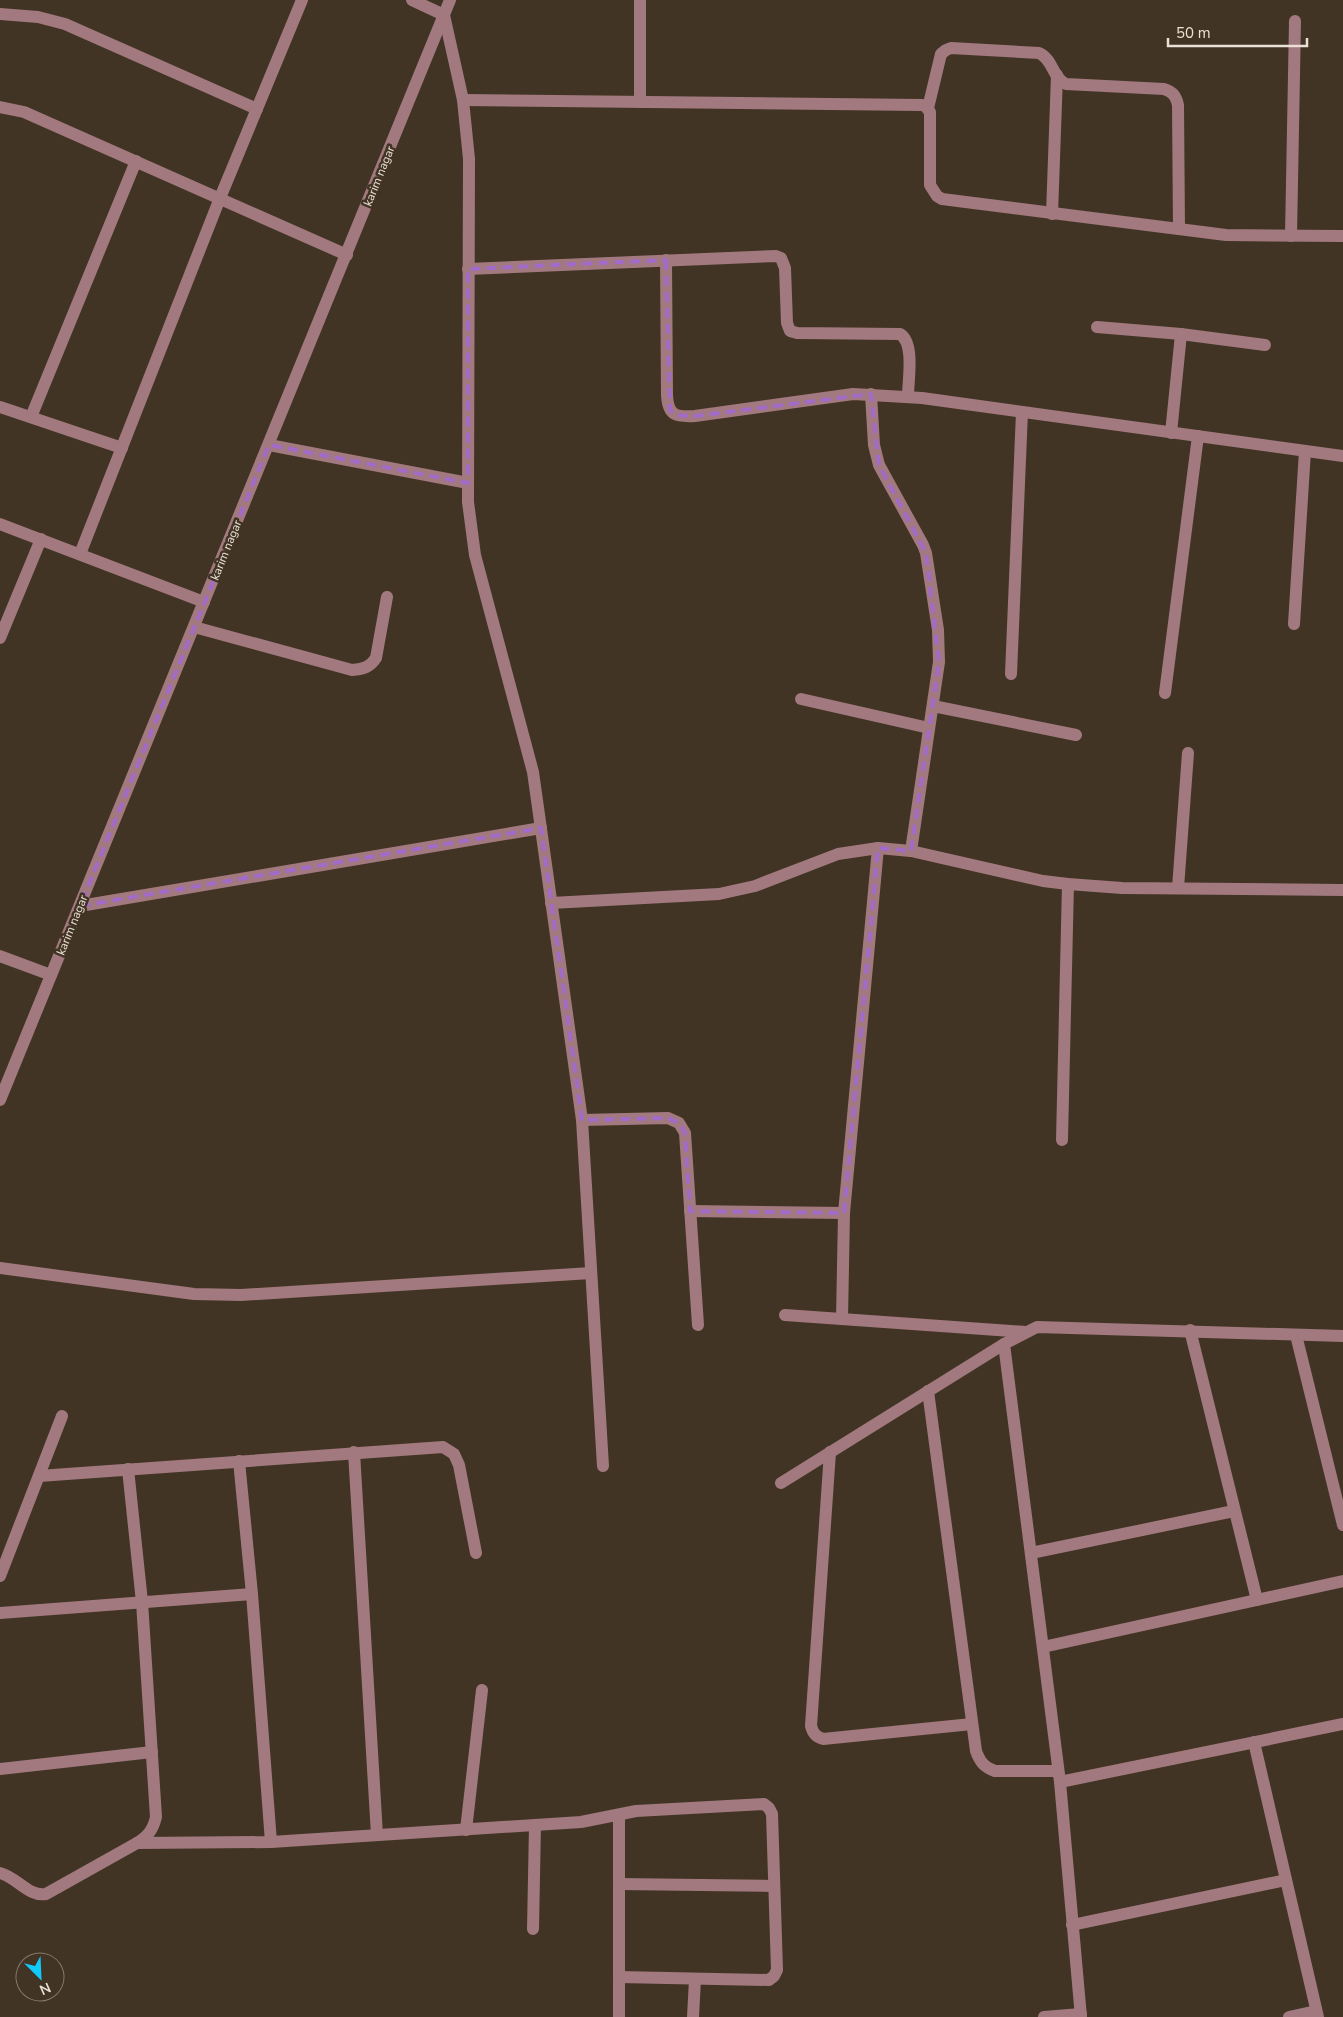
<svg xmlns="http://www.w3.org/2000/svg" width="1343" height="2017" font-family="'Nunito Sans',sans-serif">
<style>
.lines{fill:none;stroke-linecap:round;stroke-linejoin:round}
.minor{stroke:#a2797e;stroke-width:12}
.marked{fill:none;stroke:#a26bc7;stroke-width:4;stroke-dasharray:10 6;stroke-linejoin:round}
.labels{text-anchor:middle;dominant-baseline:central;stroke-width:5;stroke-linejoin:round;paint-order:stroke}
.street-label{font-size:12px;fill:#e9e0d6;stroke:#413424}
</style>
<rect width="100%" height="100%" fill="#413424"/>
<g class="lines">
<g class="minor">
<path d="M 412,0 L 444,15 L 463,100 L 469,159 L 468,502 L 475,555 L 533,772 L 582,1120 L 603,1466"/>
<path d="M 0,14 L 38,17 L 65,24 L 257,109"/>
<path d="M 463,100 L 922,105 L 925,106 L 930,112 L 930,185 L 937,196 L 942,199 L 1226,235 L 1343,236"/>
<path d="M 640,102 L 640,0"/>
<path d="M 0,107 L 24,112 L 347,255"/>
<path d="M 928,108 L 941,54 L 946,50 L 951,48 L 1039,53 C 1053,59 1053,79 1066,84 L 1164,89 C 1173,92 1176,96 1178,105 L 1179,229"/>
<path d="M 1052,214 L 1057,75"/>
<path d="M 1291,236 L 1295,21"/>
<path d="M 666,260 L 667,395 C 668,416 676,417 695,416 L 853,394 L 922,398 L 1343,456"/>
<path d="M 468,269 L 776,256 L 781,258 L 785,268 L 787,323 L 790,331 L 797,333 L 900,334 C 915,343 908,380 908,396"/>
<path d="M 1097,327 L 1181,334 L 1265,345"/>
<path d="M 871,394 L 874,445 L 879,465 L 923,545 L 926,553 L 938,630 L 939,662 L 911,851"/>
<path d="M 0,407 L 122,448"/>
<path d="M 31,417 L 136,161"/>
<path d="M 1171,433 L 1181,334"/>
<path d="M 269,445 L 468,483"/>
<path d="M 0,524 L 204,602"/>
<path d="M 80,554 L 220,198 L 302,0"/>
<path d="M 1294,624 L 1305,451"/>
<path d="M 194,627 L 352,670 C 364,669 370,667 376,658 L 387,597"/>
<path d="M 0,638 L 41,539"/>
<path d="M 1011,674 L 1022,412"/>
<path d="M 1165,693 L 1198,436"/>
<path d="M 801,699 L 929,728"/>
<path d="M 933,706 L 1076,735"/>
<path d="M 1178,888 L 1188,753"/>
<path d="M 551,903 L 719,894 L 755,886 L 838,854 L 878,848 L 911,851 L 1043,881 L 1068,884 L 1122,888 L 1343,890"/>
<path d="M 80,906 L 541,828"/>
<path d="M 0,956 L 51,975"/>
<path d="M 0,1100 L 450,0"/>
<path d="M 582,1120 L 668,1118 L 679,1123 L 685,1133 L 698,1325"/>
<path d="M 1062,1140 L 1068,884"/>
<path d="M 690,1211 L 844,1213"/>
<path d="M 0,1268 L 194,1294 L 241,1295 L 591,1273"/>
<path d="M 785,1315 L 1026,1332"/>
<path d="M 842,1319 L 844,1213 L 878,848"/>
<path d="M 1190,1330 L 1257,1600"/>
<path d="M 1296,1335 L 1343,1525"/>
<path d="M 1004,1344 L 1060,1782 L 1081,2017"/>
<path d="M 928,1391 L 976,1751 C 980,1762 984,1767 995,1771 L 1058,1771"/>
<path d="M 354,1452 L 377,1835"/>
<path d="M 830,1452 L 811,1726 C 813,1733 815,1736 823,1739 L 972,1724"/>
<path d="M 239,1461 L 252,1594 L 271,1842"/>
<path d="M 39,1476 L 443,1447 L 454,1454 L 459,1465 L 476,1553"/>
<path d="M 781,1483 L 1004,1344 L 1037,1327 L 1343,1336"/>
<path d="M 1031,1553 L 1234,1511"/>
<path d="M 0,1576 L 62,1416"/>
<path d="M 0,1613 L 252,1594"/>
<path d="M 1043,1647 L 1343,1581"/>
<path d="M 1254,1742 L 1318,2017"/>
<path d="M 0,1769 L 152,1752"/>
<path d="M 1060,1782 L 1343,1724"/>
<path d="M 619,1815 L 619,2017"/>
<path d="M 466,1830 L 482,1690"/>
<path d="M 137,1843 L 271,1842 L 581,1822 L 636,1811 L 764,1804 L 769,1808 L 772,1814 L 777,1970 L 774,1976 L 769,1980 L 619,1977"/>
<path d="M 0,1873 C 17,1877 28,1897 46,1894 L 137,1843 C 148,1836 153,1830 156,1817 L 142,1602 L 128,1469"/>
<path d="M 619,1884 L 774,1886"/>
<path d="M 1072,1925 L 1286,1880"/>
<path d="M 533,1929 L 535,1825"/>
<path d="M 693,2017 L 695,1979"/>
<path d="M 1044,2017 L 1081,2014"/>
<path d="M 1289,2017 L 1316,2011"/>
</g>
</g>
<path class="marked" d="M 666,260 L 670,410 L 675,415 L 695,416 L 871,394 L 879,465 L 926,553 L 939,662 L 911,851 L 878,848 L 844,1213 L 690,1211 L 685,1133 L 679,1123 L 668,1118 L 582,1120 L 541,828 L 80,906 L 269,445 L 468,483 L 468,269 Z"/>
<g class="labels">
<g class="street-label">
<text transform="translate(379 176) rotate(-68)">karim nagar</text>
<text transform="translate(226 550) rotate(-68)">karim nagar</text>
<text transform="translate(72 925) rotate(-68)">karim nagar</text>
</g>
</g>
<g transform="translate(40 1977) rotate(156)"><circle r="24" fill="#413424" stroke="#84796b"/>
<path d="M0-4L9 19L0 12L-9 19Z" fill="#11cafb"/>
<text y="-8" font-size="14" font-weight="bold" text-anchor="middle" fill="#e9e0d6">N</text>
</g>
<path d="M1168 38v8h139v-8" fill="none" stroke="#e9e0d6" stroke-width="2.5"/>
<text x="1176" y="38" font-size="15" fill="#e9e0d6" stroke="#413424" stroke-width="4" paint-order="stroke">50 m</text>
</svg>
